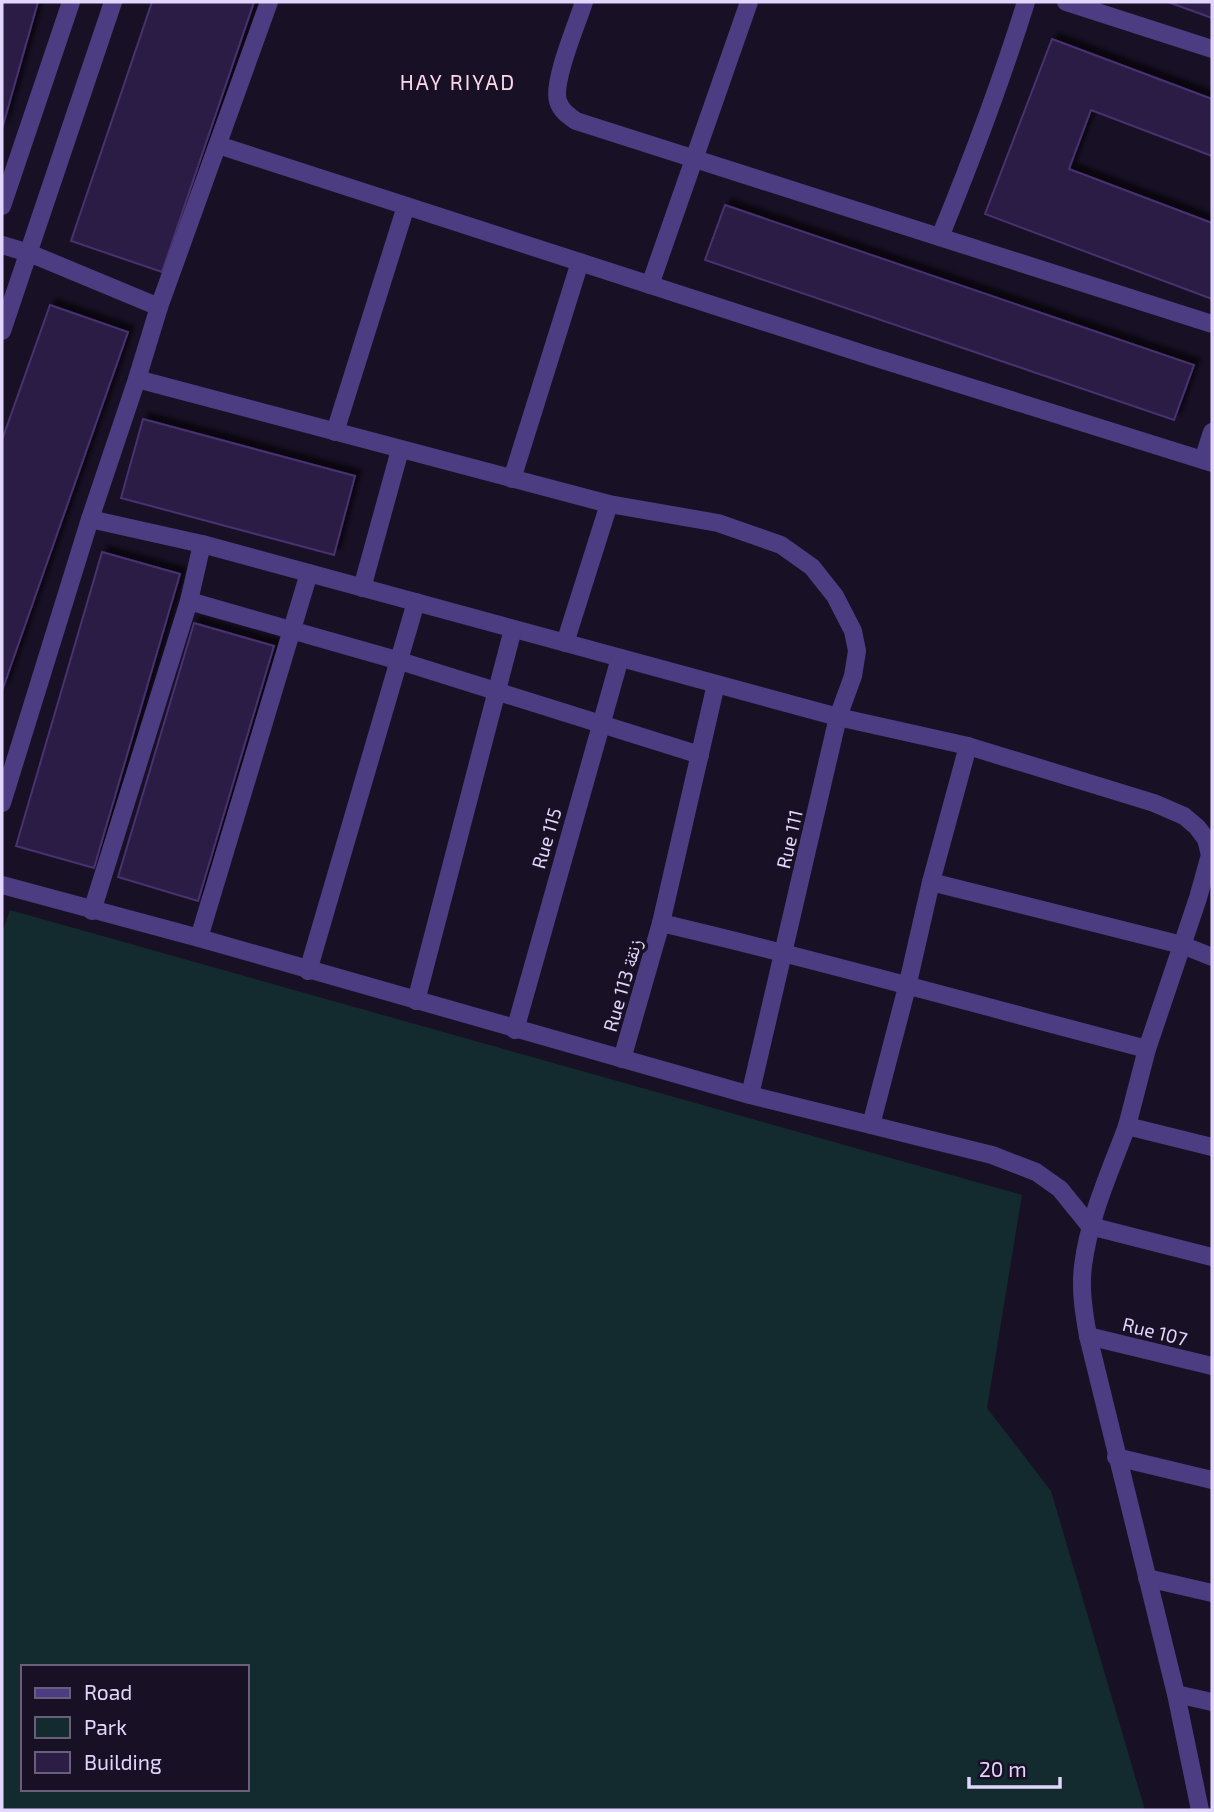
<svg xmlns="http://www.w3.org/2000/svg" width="1214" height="1812" font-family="'Exo 2','Noto Naskh Arabic',sans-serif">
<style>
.green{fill:#132b2f;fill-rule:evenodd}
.building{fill:#2c1d45;stroke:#483070;stroke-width:2;filter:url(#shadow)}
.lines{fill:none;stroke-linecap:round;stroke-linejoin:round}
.minor{stroke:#4c3d82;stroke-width:18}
.labels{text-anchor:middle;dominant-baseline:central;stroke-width:7;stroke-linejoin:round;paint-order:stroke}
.street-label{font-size:19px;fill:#e2d6fd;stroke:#181025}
.neighbourhood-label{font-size:21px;letter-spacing:2px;fill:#fdd8e9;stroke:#181025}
</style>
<defs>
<filter id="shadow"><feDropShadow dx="6" dy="-6" stdDeviation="2" flood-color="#0009"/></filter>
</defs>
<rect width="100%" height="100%" fill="#181025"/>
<path class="green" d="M 10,910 L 1022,1195 L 987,1408 L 1051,1491 L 1145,1810 L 2,1810 L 2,933 ZM 23,1667 L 247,1667 L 247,1789 L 23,1789 Z"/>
<g class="building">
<path d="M 2,2 L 38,2 L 2,129 Z"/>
<path d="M 152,2 L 254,2 L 162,272 L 71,241 Z"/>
<path d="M 1168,2 L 1212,2 L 1212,18 Z"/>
<path d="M 1052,39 L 1212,99 L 1212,156 L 1091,110 L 1069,169 L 1212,223 L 1212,299 L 985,214 Z"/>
<path d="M 725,205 L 1194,365 L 1174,420 L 705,260 Z"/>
<path d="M 50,305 L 128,332 L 2,691 L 2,440 Z"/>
<path d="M 143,419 L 355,476 L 334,555 L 121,498 Z"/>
<path d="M 102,552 L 180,574 L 94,868 L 16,846 Z"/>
<path d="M 194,623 L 274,646 L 198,901 L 118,877 Z"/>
</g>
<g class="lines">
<g class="minor">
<path d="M 584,2 C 577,24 552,82 558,101 C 561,111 569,116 576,121 L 1212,324"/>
<path d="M 1066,2 L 1212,49"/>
<path d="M 218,145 L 870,356 L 1212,463"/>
<path d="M 2,206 L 71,2"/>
<path d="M 940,237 C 972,159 1001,82 1026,2"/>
<path d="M 2,245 L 29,253 L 159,307"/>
<path d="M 650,285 L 749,2"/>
<path d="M 2,331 L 113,2"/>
<path d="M 137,379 L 609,504 L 718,523 L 781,545 L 812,567 L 835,596 L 853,631 L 857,651 L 853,676 L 838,717 L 750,1095"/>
<path d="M 335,432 L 406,206"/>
<path d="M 1203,460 L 1212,432"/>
<path d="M 512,479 L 580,262"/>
<path d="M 90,519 L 202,544 L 838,717 L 968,746 L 1154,803 L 1184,816 L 1197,827 L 1206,839 L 1210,855 L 1198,898 L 1147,1049 L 1127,1126"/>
<path d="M 362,588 L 400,450"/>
<path d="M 189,601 L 400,661 L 700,755"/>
<path d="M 565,643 L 609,504"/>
<path d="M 716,684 L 661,923 C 824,961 985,1007 1147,1049"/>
<path d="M 2,803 L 90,519 L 137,379 L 159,307 L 269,2"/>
<path d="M 931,882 L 1182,945 L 1212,957"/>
<path d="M 2,885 L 199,938 L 750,1095 L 992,1155 L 1036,1172 L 1060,1189 L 1090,1226"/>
<path d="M 92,911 L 189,601 L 202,544"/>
<path d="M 199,938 L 309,573"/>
<path d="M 308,971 L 416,602"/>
<path d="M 416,1001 L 513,629"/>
<path d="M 515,1030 L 620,658"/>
<path d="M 622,1059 L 661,923"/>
<path d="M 871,1125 L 907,987 L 931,882 L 968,746"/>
<path d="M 1090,1226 L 1212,1257"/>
<path d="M 1088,1336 L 1212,1366"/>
<path d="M 1116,1457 L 1212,1480"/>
<path d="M 1147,1578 L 1212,1593"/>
<path d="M 1176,1694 L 1212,1702"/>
<path d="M 1200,1810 L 1176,1694 L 1088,1336 C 1084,1313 1080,1290 1083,1266 C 1089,1217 1110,1172 1127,1126 L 1212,1147"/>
</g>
</g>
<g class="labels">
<g class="street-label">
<text transform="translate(546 838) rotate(-74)">Rue 115</text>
<text transform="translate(789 839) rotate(-77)">Rue 111</text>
<text transform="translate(622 985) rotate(-74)">Rue 113 زنقة</text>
<text transform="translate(1155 1331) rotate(14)">Rue 107</text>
</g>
<g class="neighbourhood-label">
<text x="458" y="81">HAY RIYAD</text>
</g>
</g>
<rect width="1214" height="1812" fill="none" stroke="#e2d6fd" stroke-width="7"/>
<rect x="21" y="1665" width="228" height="126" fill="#181025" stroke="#695f7b" stroke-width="2"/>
<rect x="35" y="1688" width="35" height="10" fill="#4c3d82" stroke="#695f7b" stroke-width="2"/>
<text x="84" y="1700" font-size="21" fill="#e2d6fd">Road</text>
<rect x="35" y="1717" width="35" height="21" fill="#132b2f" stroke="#695f7b" stroke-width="2"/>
<text x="84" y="1735" font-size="21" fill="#e2d6fd">Park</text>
<rect x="35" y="1752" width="35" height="21" fill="#2c1d45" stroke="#695f7b" stroke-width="2"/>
<text x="84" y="1770" font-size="21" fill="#e2d6fd">Building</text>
<path d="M969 1777v10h91v-10" fill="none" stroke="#e2d6fd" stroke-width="3.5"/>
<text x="979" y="1777" font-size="21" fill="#e2d6fd" stroke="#181025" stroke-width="5" paint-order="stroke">20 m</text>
</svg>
